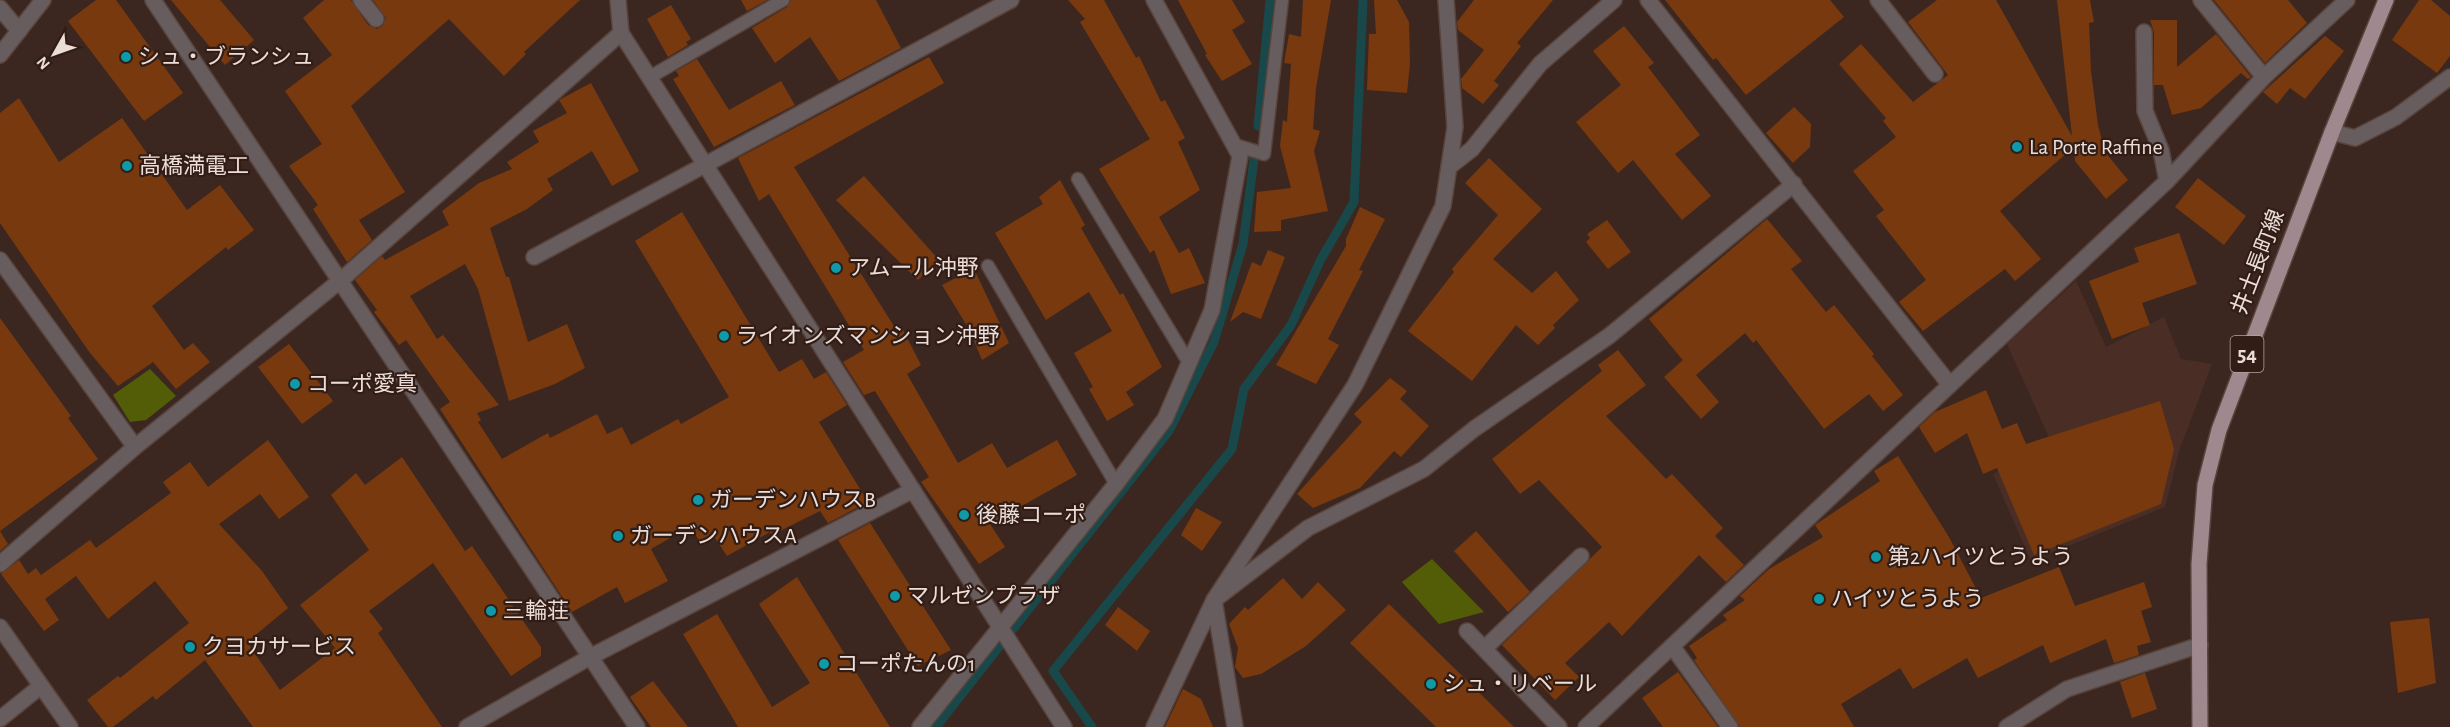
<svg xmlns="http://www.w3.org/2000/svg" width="2450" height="727" font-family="'Alegreya Sans','Noto Sans JP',sans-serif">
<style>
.built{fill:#4a2e25}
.green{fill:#535d07}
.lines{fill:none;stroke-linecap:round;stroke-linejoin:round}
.stream{stroke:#184849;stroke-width:9}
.building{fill:#78390e}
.service-casing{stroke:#58443d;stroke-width:15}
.minor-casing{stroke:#58443d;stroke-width:18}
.tertiary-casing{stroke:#58443d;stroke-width:18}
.primary-casing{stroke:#58443d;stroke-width:18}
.service{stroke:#675c5e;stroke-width:12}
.minor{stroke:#675c5e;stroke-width:15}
.tertiary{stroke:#675c5e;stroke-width:15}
.primary{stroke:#a0898e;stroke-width:15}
.culture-dot{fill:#0f9aa8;stroke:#311d16;stroke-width:2}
.labels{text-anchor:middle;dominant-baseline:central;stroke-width:4.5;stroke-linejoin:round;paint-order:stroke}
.shield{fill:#311d16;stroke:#b3a39e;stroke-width:1.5}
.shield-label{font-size:21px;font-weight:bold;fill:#ebddd8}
.poi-label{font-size:22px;fill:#ebddd8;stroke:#311d16;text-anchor:start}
.street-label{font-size:22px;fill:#ebddd8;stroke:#311d16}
</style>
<rect width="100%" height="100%" fill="#3c2720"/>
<path class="built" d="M 2076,281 L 2106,347 L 2164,317 L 2181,359 L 2212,364 L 2180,448 L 2165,507 L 2031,561 L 1993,474 L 2053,446 L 2007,344 Z"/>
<g class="green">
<path d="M 150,369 L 176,396 L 146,420 L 130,422 L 113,395 Z"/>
<path d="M 1432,559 L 1484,612 L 1439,624 L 1402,582 Z"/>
</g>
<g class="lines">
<g class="stream">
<path d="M 1258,126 L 1270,0"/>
<path d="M 936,727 L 1169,431 L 1214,342 L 1243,244 L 1254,159"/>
<path d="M 1092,727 L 1053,671 L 1232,449 L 1244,389 L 1291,325 L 1320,261 L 1354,202 L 1363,0"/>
</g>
</g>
<g class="building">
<path d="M 96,0 L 116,0 L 183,93 L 144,121 L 68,21 Z"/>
<path d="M 171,0 L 220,0 L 254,40 L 225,65 Z"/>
<path d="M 324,0 L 351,0 L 368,25 L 377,29 L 382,26 L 386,18 L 373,0 L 580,0 L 524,52 L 526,54 L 504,76 L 449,19 L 351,106 L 405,192 L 359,220 L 372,240 L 347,262 L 313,209 L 318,205 L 289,166 L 322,144 L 285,91 L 332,55 L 303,18 Z"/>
<path d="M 741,0 L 767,0 L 747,11 Z"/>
<path d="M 791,0 L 876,0 L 901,48 L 839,81 L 810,37 L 775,63 L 752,28 L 787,7 Z"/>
<path d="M 1068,0 L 1104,0 L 1136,58 L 1139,56 L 1161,102 L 1165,100 L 1185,138 L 1178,142 L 1200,190 L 1159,217 L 1179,253 L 1189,248 L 1205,283 L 1171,294 L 1154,250 L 1150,253 L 1099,169 L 1150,139 L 1080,22 L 1085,19 Z"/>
<path d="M 1178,0 L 1232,0 L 1245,22 L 1232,30 L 1252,64 L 1222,81 L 1205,55 L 1207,54 Z"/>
<path d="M 1303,0 L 1331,0 L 1316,88 L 1313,129 L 1320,131 L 1314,151 L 1328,211 L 1281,220 L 1281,231 L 1254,232 L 1257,192 L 1291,188 L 1280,146 L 1283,120 L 1287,122 L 1291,64 L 1284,63 L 1289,34 L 1301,37 Z"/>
<path d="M 1374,0 L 1397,0 L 1409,22 L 1410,64 L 1407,93 L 1367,90 L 1369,34 L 1376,34 Z"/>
<path d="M 1474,0 L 1553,0 L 1517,43 L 1521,46 L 1494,81 L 1499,85 L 1483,104 L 1462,88 L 1461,79 L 1484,50 L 1458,30 L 1457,22 Z"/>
<path d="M 1665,0 L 1830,0 L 1844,17 L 1746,95 L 1716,58 L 1713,60 Z"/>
<path d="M 1937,0 L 1996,0 L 2072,136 L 2057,0 L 2090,0 L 2094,22 L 2089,23 L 2091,71 L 2098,125 L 2105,152 L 2128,180 L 2106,199 L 2075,161 L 2074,147 L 2000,211 L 2041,259 L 2015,281 L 2005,269 L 1923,331 L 1899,302 L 1926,280 L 1876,216 L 1884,210 L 1853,171 L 1896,137 L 1883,121 L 1886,118 L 1839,64 L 1861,44 L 1913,102 L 1948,75 L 1908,22 Z"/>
<path d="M 2214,0 L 2288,0 L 2307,23 L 2265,63 Z"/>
<path d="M 2419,0 L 2431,0 L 2450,16 L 2450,56 L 2437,73 L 2392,40 Z"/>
<path d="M 671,5 L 691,39 L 686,42 L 688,45 L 668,57 L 647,19 Z"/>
<path d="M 2150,20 L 2177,20 L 2177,67 L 2216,34 L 2251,77 L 2248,79 L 2241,73 L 2201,108 L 2172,115 L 2163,85 L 2154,85 L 2154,32 Z"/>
<path d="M 1624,26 L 1654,63 L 1648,67 L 1700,135 L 1675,154 L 1711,196 L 1682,220 L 1633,160 L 1618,173 L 1576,122 L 1621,85 L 1593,51 Z"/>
<path d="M 2325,36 L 2344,51 L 2305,99 L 2290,88 L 2277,104 L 2263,92 Z"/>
<path d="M 929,57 L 944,83 L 794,167 L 897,331 L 902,328 L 921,365 L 907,374 L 958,463 L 992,443 L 1007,468 L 1057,440 L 1077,475 L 990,524 L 1005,547 L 979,564 L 921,482 L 929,477 L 875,391 L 864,395 L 843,362 L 864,350 L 769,194 L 759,201 L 738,158 Z"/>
<path d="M 697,59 L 729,110 L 781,81 L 795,105 L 714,147 L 673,79 L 679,76 L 676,71 Z"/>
<path d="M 591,83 L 639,171 L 612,186 L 592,151 L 547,179 L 553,190 L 527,209 L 490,228 L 506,277 L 509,277 L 528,342 L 567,324 L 585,368 L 555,384 L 509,401 L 478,289 L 465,264 L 410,296 L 437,339 L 443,335 L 499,405 L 477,413 L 481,420 L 478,422 L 502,459 L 548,433 L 550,438 L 597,414 L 607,434 L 622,427 L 631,445 L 678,419 L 681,424 L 729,397 L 635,241 L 682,212 L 779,372 L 802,359 L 814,379 L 826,372 L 847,405 L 819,422 L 868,502 L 828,523 L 820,511 L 772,535 L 770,532 L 727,556 L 713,535 L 700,543 L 691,526 L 651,549 L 668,581 L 625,603 L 617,587 L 572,612 L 440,409 L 450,402 L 406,340 L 399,345 L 374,312 L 377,310 L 355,280 L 382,256 L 385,260 L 449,225 L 442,211 L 479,183 L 512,169 L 507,162 L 539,142 L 533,131 L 567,113 L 559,100 Z"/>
<path d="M 19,98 L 59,162 L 122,118 L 187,210 L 220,185 L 254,230 L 228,250 L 226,247 L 152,306 L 184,350 L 193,343 L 210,362 L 176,389 L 153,362 L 118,386 L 90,353 L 0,223 L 0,113 Z"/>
<path d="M 1794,107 L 1811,124 L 1810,147 L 1793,163 L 1766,133 Z"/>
<path d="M 1489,158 L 1542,209 L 1493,259 L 1532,293 L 1556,271 L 1579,300 L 1553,325 L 1555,328 L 1538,345 L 1516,325 L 1472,381 L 1408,331 L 1454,272 L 1452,269 L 1498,215 L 1465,183 Z"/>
<path d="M 864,176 L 939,260 L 918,280 L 836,200 Z"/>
<path d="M 2198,178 L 2246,216 L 2224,245 L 2175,207 Z"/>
<path d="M 1060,180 L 1085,225 L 1081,228 L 1120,295 L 1123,293 L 1162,367 L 1126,392 L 1134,405 L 1107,421 L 1089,389 L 1093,387 L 1074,353 L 1112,331 L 1089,292 L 1046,320 L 995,233 L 1043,204 L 1039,197 Z"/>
<path d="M 1360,207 L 1385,219 L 1359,270 L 1363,271 L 1328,339 L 1339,345 L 1316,384 L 1276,365 L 1346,246 L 1346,239 Z"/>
<path d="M 1767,219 L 1802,261 L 1791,269 L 1826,312 L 1834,305 L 1874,354 L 1872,356 L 1903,395 L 1883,411 L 1869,394 L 1824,429 L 1756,340 L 1753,343 L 1745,333 L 1696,375 L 1719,402 L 1701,419 L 1664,377 L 1683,360 L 1690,369 L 1649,319 Z"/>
<path d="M 1607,220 L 1631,252 L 1608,269 L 1586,242 L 1590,238 L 1587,234 Z"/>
<path d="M 2179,233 L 2197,284 L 2142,303 L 2150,325 L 2112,339 L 2089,281 L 2139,262 L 2134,248 Z"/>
<path d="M 1268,250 L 1285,257 L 1261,319 L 1243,312 L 1230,322 L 1252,262 L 1261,266 Z"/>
<path d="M 974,269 L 1009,343 L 982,360 L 969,329 L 942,285 Z"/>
<path d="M 0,318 L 71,416 L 68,418 L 98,459 L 0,531 Z"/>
<path d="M 289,344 L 333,401 L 302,424 L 258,367 Z"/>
<path d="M 1618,350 L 1646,385 L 1606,416 L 1666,479 L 1672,474 L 1723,528 L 1715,536 L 1744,565 L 1726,582 L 1699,555 L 1622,636 L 1609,622 L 1565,663 L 1579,677 L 1555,700 L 1502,645 L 1602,547 L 1539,480 L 1520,494 L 1492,459 L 1602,371 L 1598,365 Z"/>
<path d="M 1390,378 L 1407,391 L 1400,399 L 1429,426 L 1401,457 L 1394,451 L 1360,488 L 1313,508 L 1297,494 L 1362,422 L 1354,414 Z"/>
<path d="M 1986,390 L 2002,429 L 2017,423 L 2026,444 L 2160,401 L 2174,449 L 2161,504 L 2034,555 L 1997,468 L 1983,474 L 1967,433 L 1935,453 L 1919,427 L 1935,412 Z"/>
<path d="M 268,440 L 309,497 L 279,519 L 260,494 L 219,524 L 262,571 L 288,608 L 247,642 L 280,690 L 335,648 L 300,605 L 369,550 L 331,495 L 356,473 L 365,485 L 402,457 L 465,551 L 472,546 L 541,647 L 541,656 L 511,676 L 433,563 L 369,611 L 383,629 L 378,633 L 442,727 L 253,727 L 205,660 L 156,700 L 153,696 L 113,727 L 108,727 L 87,700 L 118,676 L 120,678 L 189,623 L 155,581 L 108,619 L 76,576 L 45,599 L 59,620 L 44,631 L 1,574 L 19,560 L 28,574 L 36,568 L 41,575 L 90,540 L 96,548 L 171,493 L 163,482 L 190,462 L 208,487 Z"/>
<path d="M 1898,456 L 1949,537 L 1981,598 L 2059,567 L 2075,606 L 2144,582 L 2152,607 L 2141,611 L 2151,642 L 2137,646 L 2139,655 L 2114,663 L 2106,639 L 2050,663 L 2043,645 L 1978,678 L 1967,658 L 1913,689 L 1900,668 L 1841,704 L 1854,727 L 1740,727 L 1694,660 L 1697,658 L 1689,646 L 1727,620 L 1723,615 L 1745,600 L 1740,596 L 1769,569 L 1823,537 L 1815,525 L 1880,481 L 1874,471 Z"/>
<path d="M 1196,508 L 1222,522 L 1202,551 L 1181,535 Z"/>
<path d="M 870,523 L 951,650 L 918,666 L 838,540 Z"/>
<path d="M 0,531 L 8,544 L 0,551 Z"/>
<path d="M 1476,531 L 1530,592 L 1508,612 L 1454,551 Z"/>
<path d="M 797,577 L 890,727 L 738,727 L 683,634 L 717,614 L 772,707 L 810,683 L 759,604 Z"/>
<path d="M 1283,578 L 1302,599 L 1318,582 L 1346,610 L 1306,646 L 1261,674 L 1243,678 L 1235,667 L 1238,648 L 1229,624 L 1245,607 L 1248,610 Z"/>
<path d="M 1389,604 L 1514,727 L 1436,727 L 1350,643 Z"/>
<path d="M 1118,607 L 1150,631 L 1137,651 L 1105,625 Z"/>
<path d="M 2429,618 L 2436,683 L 2398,693 L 2390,622 Z"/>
<path d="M 1678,672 L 1718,727 L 1663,727 L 1642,698 Z"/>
<path d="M 2145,673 L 2157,709 L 2132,718 L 2120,682 Z"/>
<path d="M 653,681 L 688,727 L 651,727 L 630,697 Z"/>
<path d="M 1183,689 L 1201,699 L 1213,727 L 1165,727 Z"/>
</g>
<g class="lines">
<g class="service-casing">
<g id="service">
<path d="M 650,77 L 783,0"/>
<path d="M 1235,145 L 1264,154 L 1282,0"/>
<path d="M 1078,179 L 1189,363"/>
<path d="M 988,266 L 1116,484"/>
</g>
</g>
<g class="minor-casing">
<g id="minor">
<path d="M 153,0 L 637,727"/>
<path d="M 361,0 L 376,19"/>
<path d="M 618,0 L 621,33 L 1064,727"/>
<path d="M 1648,0 L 1950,385"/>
<path d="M 1878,0 L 1935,74"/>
<path d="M 2201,0 L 2264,77"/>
<path d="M 0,8 L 19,31"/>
<path d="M 2144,32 L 2145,111 L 2161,150 L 2167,181"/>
<path d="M 2332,132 L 2355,138 L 2396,117 L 2450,77"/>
<path d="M 1449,167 L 1472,149 L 1540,64 L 1614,0"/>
<path d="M 534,257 L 1011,0"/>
<path d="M 0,260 L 135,447"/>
<path d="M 0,564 L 135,447 L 341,280 L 621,33"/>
<path d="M 1467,631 L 1559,727"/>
<path d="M 1672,646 L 1730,727"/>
<path d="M 1485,648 L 1581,556"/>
<path d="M 0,719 L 41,686"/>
<path d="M 467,727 L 590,657 L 913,490"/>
<path d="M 920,727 L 1116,484 L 1165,419 L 1212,310 L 1240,156 L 1154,0"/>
<path d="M 1154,727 L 1214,600 L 1308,528 L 1424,469 L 1474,429 L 1609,336 L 1794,184"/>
<path d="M 1235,727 L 1214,600 L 1355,385 L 1443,206 L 1455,127 L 1446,0"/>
<path d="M 1586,727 L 2167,181 L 2264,77 L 2347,0"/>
<path d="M 2007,727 L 2067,689 L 2200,645"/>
</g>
</g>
<g class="tertiary-casing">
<g id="tertiary">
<path d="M 0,55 L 43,0"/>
<path d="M 0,627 L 70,727"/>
</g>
</g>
<g class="primary-casing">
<path id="primary" d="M 2200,727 L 2199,564 L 2205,485 L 2219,430 L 2332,132 L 2386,0"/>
</g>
<use href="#service" class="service"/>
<use href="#minor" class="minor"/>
<use href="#tertiary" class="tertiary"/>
<use href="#primary" class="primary"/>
</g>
<g class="culture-dot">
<circle cx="126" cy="57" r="6"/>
<circle cx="2017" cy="147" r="6"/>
<circle cx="127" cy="166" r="6"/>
<circle cx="836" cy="268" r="6"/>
<circle cx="724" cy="336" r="6"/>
<circle cx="295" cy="384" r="6"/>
<circle cx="698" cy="500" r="6"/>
<circle cx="964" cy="515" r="6"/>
<circle cx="618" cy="536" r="6"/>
<circle cx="1876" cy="557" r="6"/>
<circle cx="895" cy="596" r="6"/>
<circle cx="1819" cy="599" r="6"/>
<circle cx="491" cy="611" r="6"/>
<circle cx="190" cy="647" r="6"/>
<circle cx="824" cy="664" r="6"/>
<circle cx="1431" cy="684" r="6"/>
</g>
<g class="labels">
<rect class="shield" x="2230.5" y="336" width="33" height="36" rx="4.5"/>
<g class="shield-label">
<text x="2247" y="354">54</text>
</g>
<g class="poi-label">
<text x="138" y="57">シュ・ブランシュ</text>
<text x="2029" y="147">La Porte Raffine</text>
<text x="139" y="166">高橋満電工</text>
<text x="848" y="268">アムール沖野</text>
<text x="736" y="336">ライオンズマンション沖野</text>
<text x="307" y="384">コーポ愛真</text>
<text x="710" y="500">ガーデンハウスB</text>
<text x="976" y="515">後藤コーポ</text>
<text x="630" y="536">ガーデンハウスA</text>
<text x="1888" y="557">第2ハイツとうよう</text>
<text x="907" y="596">マルゼンプラザ</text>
<text x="1831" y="599">ハイツとうよう</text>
<text x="503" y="611">三輪荘</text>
<text x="202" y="647">クヨカサービス</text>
<text x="836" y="664">コーポたんの1</text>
<text x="1443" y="684">シュ・リベール</text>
</g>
<g class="street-label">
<text transform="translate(2258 262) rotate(-69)">井土長町線</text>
</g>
</g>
<g transform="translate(54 54) rotate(230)" stroke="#311d16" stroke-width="4.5" paint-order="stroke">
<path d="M0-4.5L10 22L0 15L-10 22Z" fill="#ebddd8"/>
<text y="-9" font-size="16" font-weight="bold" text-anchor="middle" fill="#ebddd8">N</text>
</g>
</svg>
